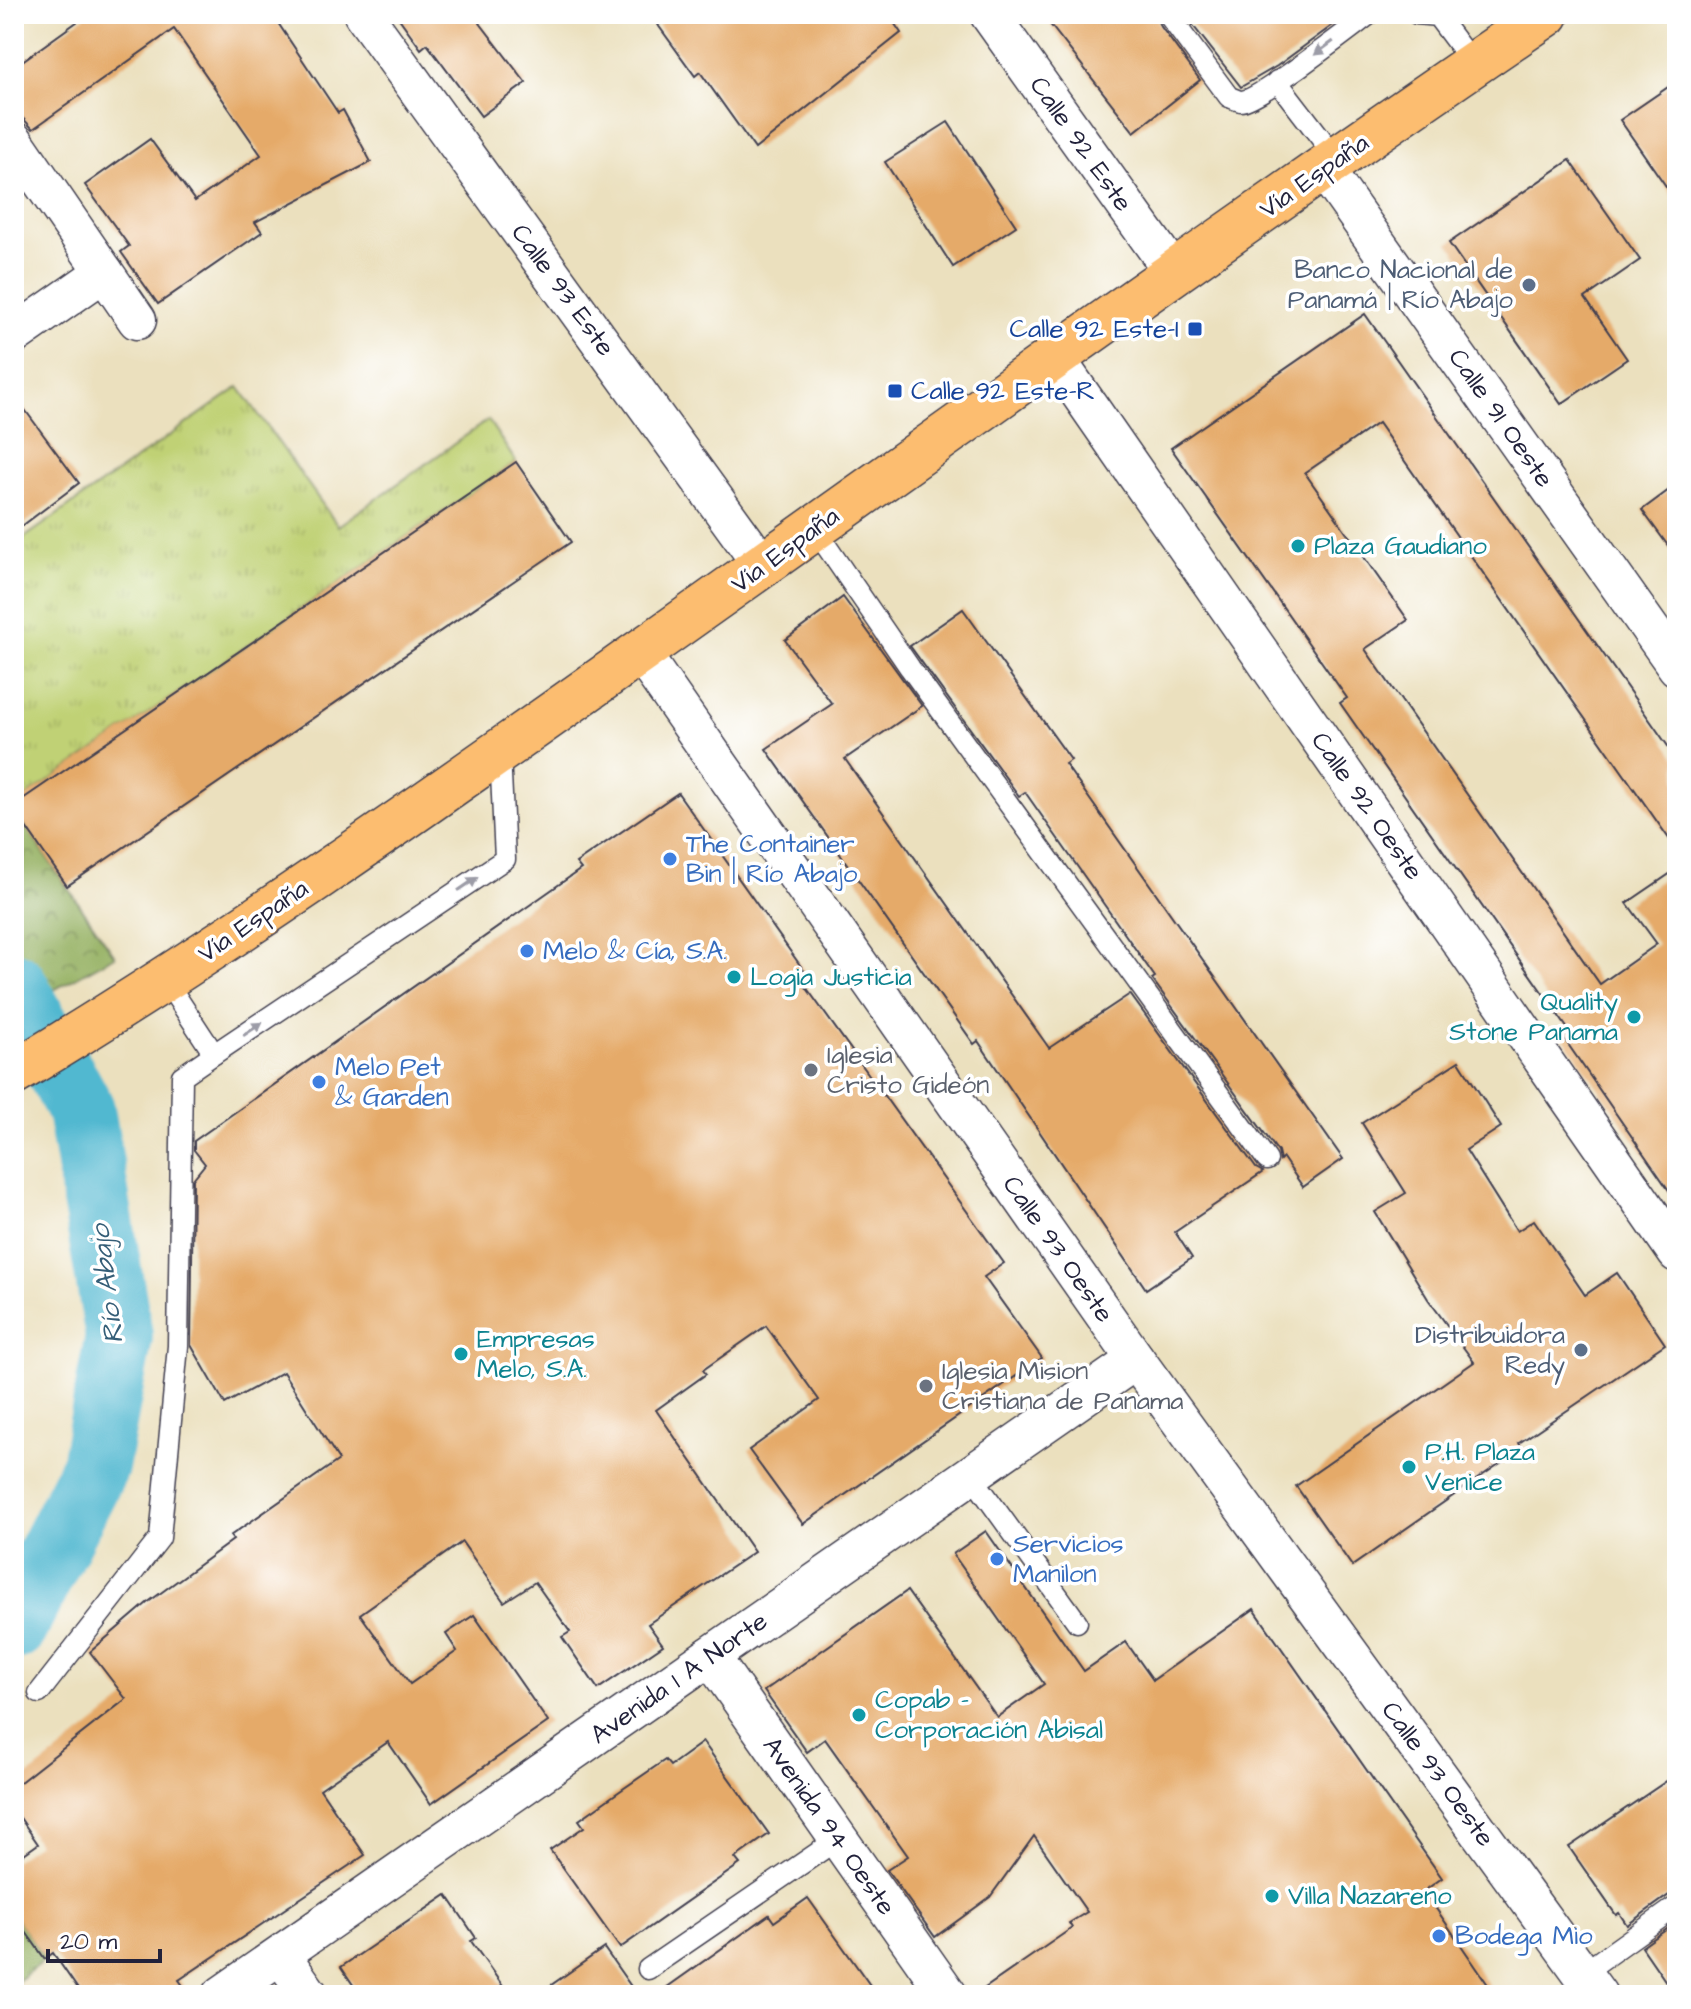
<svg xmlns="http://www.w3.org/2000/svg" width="1691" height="2009" font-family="'Architects Daughter',sans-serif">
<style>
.grass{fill:url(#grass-tufts);stroke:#717a58;stroke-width:2}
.forest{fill:url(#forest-crowns);stroke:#5d6a50;stroke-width:2}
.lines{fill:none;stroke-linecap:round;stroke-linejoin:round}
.river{stroke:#51b8d0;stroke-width:68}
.building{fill:#e5aa69}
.service-casing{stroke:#403e4f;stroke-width:23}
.minor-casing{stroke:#403e4f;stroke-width:41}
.primary-casing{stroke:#403e4f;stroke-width:47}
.service{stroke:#fff;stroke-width:20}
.minor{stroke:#fff;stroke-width:38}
.primary{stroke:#fcbd6f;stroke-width:44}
.oneway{fill:#9c9ca7}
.service-dot{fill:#5c6f8a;stroke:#fff;stroke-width:3}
.transit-dot{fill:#1a4fb4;stroke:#fff;stroke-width:3}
.culture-dot{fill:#0f9aa8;stroke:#fff;stroke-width:3}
.shop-dot{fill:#3f7fe0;stroke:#fff;stroke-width:3}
.worship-dot{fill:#6b7280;stroke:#fff;stroke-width:3}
.labels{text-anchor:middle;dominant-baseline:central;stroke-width:7;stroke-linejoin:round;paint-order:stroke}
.street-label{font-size:26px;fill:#22223b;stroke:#fff}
.service-label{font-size:26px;fill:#4e5e75;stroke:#fff;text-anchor:end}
.transit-label{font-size:26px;fill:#164399;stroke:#fff;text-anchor:end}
.culture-label{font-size:26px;fill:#0d838f;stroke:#fff;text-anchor:start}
.shop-label{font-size:26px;fill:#366cbe;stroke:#fff;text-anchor:start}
.worship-label{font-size:26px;fill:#5b616d;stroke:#fff;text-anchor:start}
.water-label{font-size:28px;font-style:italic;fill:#355e77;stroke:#fff}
</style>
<defs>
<pattern id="grass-tufts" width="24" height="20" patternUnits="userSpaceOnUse" patternTransform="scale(2)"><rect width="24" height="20" fill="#c0d174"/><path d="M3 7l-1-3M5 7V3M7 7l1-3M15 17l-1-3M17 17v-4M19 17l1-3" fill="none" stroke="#a5b365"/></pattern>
<pattern id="forest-crowns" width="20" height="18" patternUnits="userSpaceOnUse" patternTransform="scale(2)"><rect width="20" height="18" fill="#98b366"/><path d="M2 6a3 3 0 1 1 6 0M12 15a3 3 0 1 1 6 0" fill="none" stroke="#7c9155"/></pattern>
</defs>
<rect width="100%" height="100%" fill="#fff"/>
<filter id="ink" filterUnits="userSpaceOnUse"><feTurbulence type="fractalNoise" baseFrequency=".0125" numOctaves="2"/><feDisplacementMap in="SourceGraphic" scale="16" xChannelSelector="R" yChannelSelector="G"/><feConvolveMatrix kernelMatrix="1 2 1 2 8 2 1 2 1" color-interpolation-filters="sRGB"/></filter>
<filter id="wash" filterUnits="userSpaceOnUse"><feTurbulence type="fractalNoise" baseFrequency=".006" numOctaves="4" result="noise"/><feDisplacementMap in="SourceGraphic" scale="32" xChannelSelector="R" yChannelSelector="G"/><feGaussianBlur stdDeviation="1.8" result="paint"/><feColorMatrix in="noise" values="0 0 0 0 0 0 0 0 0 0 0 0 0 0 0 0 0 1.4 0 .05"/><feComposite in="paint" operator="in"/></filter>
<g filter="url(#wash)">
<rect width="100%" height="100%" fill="#ebe0be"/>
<path class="grass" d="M 239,387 L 338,526 L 488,420 L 516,462 L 14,805 L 14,545 Z"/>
<g class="forest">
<path d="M 14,810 L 115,956 L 14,1012 Z"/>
<path d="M 14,1915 L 45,1959 L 14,1984 Z"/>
</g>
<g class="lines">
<path class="river" d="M 14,986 L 81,1110 L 119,1336 L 95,1466 L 14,1626"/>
</g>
<g id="blocks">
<g class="building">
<path d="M 88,14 L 272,14 L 338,113 L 343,110 L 371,162 L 255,222 L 262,232 L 158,304 L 121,252 L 129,246 L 85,185 L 150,139 L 195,201 L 261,155 L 174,29 L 33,129 L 14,109 L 14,67 Z"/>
<path d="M 396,14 L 473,14 L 526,83 L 481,116 L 427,44 L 421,49 Z"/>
<path d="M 674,14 L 888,14 L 901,33 L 755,149 L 700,72 L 695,76 L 658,25 Z"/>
<path d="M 1042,14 L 1156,14 L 1159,24 L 1200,80 L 1134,132 Z"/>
<path d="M 1184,14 L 1348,14 L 1277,66 L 1241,87 Z"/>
<path d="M 1677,81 L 1677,202 L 1620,120 Z"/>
<path d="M 948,122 L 1016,226 L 953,267 L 885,162 Z"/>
<path d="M 1570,160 L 1640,260 L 1585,298 L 1627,359 L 1561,404 L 1449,243 Z"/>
<path d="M 1365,314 L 1677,759 L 1677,850 L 1378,423 L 1305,473 L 1408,620 L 1365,649 L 1600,984 L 1657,944 L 1627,903 L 1677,869 L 1677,1202 L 1563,1037 L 1570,1032 L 1340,703 L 1347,698 L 1171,448 Z"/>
<path d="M 14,395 L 79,483 L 14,532 Z"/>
<path d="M 516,462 L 571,542 L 67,886 L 14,810 L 14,805 Z"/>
<path d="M 1677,484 L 1677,558 L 1642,510 Z"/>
<path d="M 843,597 L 922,706 L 845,759 L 1049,1048 L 1130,994 L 1256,1168 L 1263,1172 L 1175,1232 L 1192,1258 L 1146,1289 L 978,1041 L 974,1044 L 766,749 L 832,704 L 785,640 Z"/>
<path d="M 963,609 L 1071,760 L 1065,764 L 1343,1159 L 1303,1187 L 1283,1158 L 1280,1161 L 1278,1152 L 1152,979 L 1155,977 L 1025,792 L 1019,796 L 910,646 Z"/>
<path d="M 678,793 L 812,982 L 806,987 L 1004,1263 L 984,1277 L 1042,1358 L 803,1524 L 749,1450 L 819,1400 L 766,1326 L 703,1370 L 706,1374 L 656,1410 L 754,1552 L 648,1624 L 663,1645 L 598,1689 L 562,1637 L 570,1632 L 535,1582 L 504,1602 L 462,1542 L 360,1614 L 410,1684 L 457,1651 L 446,1634 L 474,1615 L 548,1722 L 431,1804 L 388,1742 L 320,1789 L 365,1855 L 179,1980 L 190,1995 L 82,1995 L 53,1953 L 45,1959 L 14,1915 L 14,1861 L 38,1844 L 14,1809 L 14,1787 L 126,1699 L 90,1652 L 147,1603 L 233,1540 L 230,1536 L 339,1460 L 283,1372 L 225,1404 L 191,1345 L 193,1179 L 205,1164 L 194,1150 L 194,1141 L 581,869 L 576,863 Z"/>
<path d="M 1459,1061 L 1501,1127 L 1466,1150 L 1517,1231 L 1534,1220 L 1585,1295 L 1617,1273 L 1665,1344 L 1519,1443 L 1522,1448 L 1352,1566 L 1296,1486 L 1474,1362 L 1428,1299 L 1375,1212 L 1406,1193 L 1362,1123 Z"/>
<path d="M 986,1531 L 1084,1671 L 1126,1642 L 1153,1680 L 1254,1609 L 1442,1878 L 1424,1891 L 1495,1995 L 975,1995 L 1072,1928 L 1069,1923 L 1087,1912 L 1034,1836 L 990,1897 L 935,1937 L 887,1870 L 908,1856 L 825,1739 L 807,1752 L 764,1691 L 907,1591 L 997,1717 L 1044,1684 L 953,1554 Z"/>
<path d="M 703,1742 L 769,1834 L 735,1858 L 740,1864 L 620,1948 L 550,1850 L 584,1827 L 579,1820 L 617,1793 L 665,1760 L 670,1766 Z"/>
<path d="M 1677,1774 L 1677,1893 L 1669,1895 L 1627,1925 L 1619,1913 L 1616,1915 L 1569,1847 Z"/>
<path d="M 447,1895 L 476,1938 L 471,1941 L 509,1995 L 360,1995 L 341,1967 Z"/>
<path d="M 808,1898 L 877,1995 L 656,1995 L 769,1915 L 774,1922 Z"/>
<path d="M 1677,1922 L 1677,1995 L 1675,1995 L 1642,1947 Z"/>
<path d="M 604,1948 L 637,1995 L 537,1995 Z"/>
</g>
</g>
</g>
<g filter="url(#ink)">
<use href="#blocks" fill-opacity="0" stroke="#403e4f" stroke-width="2"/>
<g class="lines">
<g class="service-casing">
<g id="service">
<path d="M 1417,14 L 1437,16 L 1473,64"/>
<path d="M 1169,16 L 1229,97 C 1233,98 1238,101 1241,101 C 1258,101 1351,28 1370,14"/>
<path d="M 1277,81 L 1337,159"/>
<path d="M 814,528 L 910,668 L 1267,1160"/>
<path d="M 166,981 L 214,1054 L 505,859 L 500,753"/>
<path d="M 971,1475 L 1077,1622"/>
<path d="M 39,1693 L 160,1538 L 178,1346 L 182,1076 L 214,1054"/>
<path d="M 648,1969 L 838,1839"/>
<path d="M 1583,1973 L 1677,1906"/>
</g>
</g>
<g class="minor-casing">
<g id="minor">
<path d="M 363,14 L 763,566"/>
<path d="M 989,14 L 1174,273"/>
<path d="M 14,141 L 137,320"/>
<path d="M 1324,169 L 1677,667"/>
<path d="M 14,335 L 104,272"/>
<path d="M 1056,359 L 1677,1253"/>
<path d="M 640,652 L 1136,1360 L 1598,1995"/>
<path d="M 710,1656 L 948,1995"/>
<path d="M 281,1955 L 309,1995"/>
<path d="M 222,1995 L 1136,1360"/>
</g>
</g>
<g class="primary-casing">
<path id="primary" d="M 14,1073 C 231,943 437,796 643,650 C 944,437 1242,221 1547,14"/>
</g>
<use href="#service" class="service"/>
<use href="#minor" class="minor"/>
<use href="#primary" class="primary"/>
</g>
<defs><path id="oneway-solid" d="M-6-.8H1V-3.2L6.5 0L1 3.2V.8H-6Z" transform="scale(2)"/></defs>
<g class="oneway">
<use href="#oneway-solid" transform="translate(1324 48) rotate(144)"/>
<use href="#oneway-solid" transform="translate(468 884) rotate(-34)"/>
<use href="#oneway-solid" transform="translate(253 1029) rotate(-34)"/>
</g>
</g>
<g class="service-dot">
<circle cx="1529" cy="285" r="8"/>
<circle cx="1581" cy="1350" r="8"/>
</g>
<g class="transit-dot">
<rect x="1187" y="321" width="16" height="16" rx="4"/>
<rect x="887" y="383" width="16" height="16" rx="4"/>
</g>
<g class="culture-dot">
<circle cx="1298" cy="546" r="8"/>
<circle cx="734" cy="977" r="8"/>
<circle cx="1634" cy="1017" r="8"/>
<circle cx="461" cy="1354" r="8"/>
<circle cx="1409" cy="1467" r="8"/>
<circle cx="859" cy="1715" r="8"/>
<circle cx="1272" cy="1896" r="8"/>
</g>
<g class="shop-dot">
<circle cx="670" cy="859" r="8"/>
<circle cx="527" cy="951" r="8"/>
<circle cx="319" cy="1082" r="8"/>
<circle cx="997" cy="1559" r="8"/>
<circle cx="1439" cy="1936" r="8"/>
</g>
<g class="worship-dot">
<circle cx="811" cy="1070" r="8"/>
<circle cx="926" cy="1386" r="8"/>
</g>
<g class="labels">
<g class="street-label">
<text transform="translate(1081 144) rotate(55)">Calle 92 Este</text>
<text transform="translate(1314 176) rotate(-35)">Vía España</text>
<text transform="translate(563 290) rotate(54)">Calle 93 Este</text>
<text transform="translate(1501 418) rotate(55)">Calle 91 Oeste</text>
<text transform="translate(785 550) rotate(-36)">Vía España</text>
<text transform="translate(1367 806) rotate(55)">Calle 92 Oeste</text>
<text transform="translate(253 921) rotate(-34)">Vía España</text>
<text transform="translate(1058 1249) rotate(55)">Calle 93 Oeste</text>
<text transform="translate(679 1678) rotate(-35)">Avenida 1 A Norte</text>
<text transform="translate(1438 1774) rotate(54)">Calle 93 Oeste</text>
<text transform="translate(829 1826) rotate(55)">Avenida 94 Oeste</text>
</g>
<g class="service-label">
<text x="1513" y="270">Banco Nacional de<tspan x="1513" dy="30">Panamá | Río Abajo</tspan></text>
<text x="1565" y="1335">Distribuidora<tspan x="1565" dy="30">Redy</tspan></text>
</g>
<g class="transit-label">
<text x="1179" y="329">Calle 92 Este-I</text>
<text x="911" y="391" text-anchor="start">Calle 92 Este-R</text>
</g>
<g class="culture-label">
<text x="1314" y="546">Plaza Gaudiano</text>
<text x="750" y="977">Logia Justicia</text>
<text x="1618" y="1002" text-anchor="end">Quality<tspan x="1618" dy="30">Stone Panama</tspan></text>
<text x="477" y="1339">Empresas<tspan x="477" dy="30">Melo, S.A.</tspan></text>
<text x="1425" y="1452">P.H. Plaza<tspan x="1425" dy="30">Venice</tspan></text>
<text x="875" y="1700">Copab -<tspan x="875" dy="30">Corporación Abisal</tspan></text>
<text x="1288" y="1896">Villa Nazareno</text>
</g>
<g class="shop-label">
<text x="686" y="844">The Container<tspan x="686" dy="30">Bin | Río Abajo</tspan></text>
<text x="543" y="951">Melo &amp; Cía, S.A.</text>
<text x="335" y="1067">Melo Pet<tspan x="335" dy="30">&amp; Garden</tspan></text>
<text x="1013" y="1544">Servicios<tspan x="1013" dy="30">Manilon</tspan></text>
<text x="1455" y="1936">Bodega Mio</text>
</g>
<g class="worship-label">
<text x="827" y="1055">Iglesia<tspan x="827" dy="30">Cristo Gideón</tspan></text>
<text x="942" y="1371">Iglesia Mision<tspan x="942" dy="30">Cristiana de Panama</tspan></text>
</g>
<g class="water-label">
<text transform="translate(107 1284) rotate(-97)">Río Abajo</text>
</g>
</g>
<rect width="1691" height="2009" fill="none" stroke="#fff" stroke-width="48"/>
<path d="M48 1949v12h112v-12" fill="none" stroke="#22223b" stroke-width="4"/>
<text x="60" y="1949" font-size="24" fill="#22223b" stroke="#ffffff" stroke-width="6" paint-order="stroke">20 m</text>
</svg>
